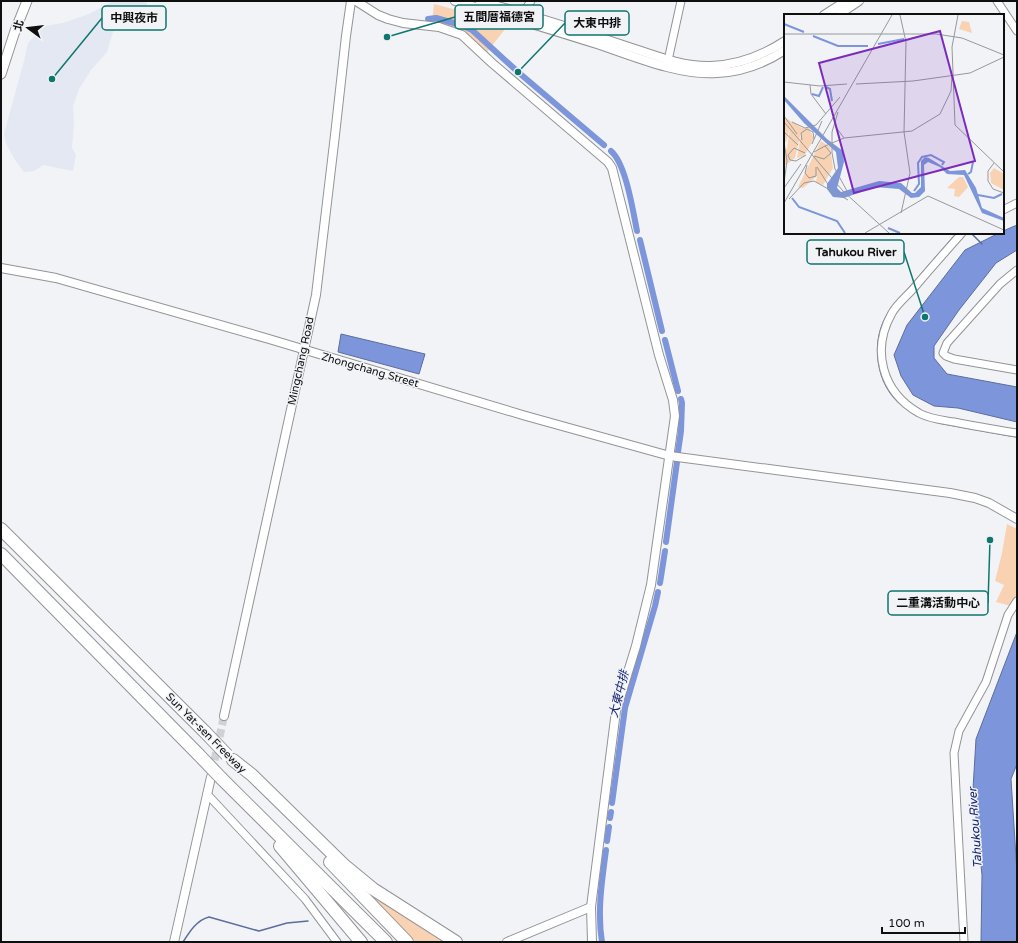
<svg xmlns="http://www.w3.org/2000/svg" width="1018" height="943" font-family="'Varela Round','Noto Sans TC',sans-serif">
<style>
.built{fill:#e4e8f3}
.green{fill:#f8d2b2}
.water{fill:#7d95da;stroke:#5c6d9d}
.lines{fill:none;stroke-linecap:round;stroke-linejoin:round}
.stream{stroke:#5c6d9d;stroke-width:1.5}
.canal{stroke:#7d95da;stroke-width:6}
.tertiary-tunnel{stroke:#cfd1d4;stroke-width:8;stroke-dasharray:8 4;stroke-linecap:butt}
.minor-casing{stroke:#939497;stroke-width:9}
.tertiary-casing{stroke:#939497;stroke-width:10}
.secondary-casing{stroke:#939497;stroke-width:11}
.motorway-casing{stroke:#939497;stroke-width:14}
.minor{stroke:#fff;stroke-width:7}
.tertiary{stroke:#fff;stroke-width:8}
.secondary{stroke:#fff;stroke-width:9}
.motorway{stroke:#fff;stroke-width:12}
.motorway-bridge-casing{stroke:#939497;stroke-width:14;stroke-linecap:butt}
.motorway-bridge{stroke:#fff;stroke-width:12}
.labels{text-anchor:middle;dominant-baseline:central;stroke-width:3;stroke-linejoin:round;paint-order:stroke}
.street-label{font-size:11px;fill:#0f0f10;stroke:#f1f3f6}
.water-label{font-size:12px;font-style:italic;fill:#162473;stroke:#f1f3f6}
.inset-river{fill:none;stroke:#7d95da;stroke-width:2}
.inset-road{fill:none;stroke:#97989a;stroke-width:1}
.view{fill:#7b2cbf;fill-opacity:0.15;stroke:#7b2cbf;stroke-width:2}
.inset-edge{fill:none;stroke:#0f0f10;stroke-width:2}
.leader{fill:none;stroke:#0f766e;stroke-width:1.5}
.callout-dot{fill:#0f766e;stroke:#f1f3f6;stroke-width:1.5}
.callout{fill:#f1f3f6;stroke:#0f766e;stroke-width:1.5}
.callout-label{font-size:12px;text-anchor:middle;font-weight:bold;fill:#0f0f10}
</style>
<rect width="100%" height="100%" fill="#f1f3f6"/>
<path class="built" d="M 113,1 L 147,1 L 147,5 L 138,19 L 113,32 L 107,52 L 91,70 L 79,89 L 73,106 L 74,123 L 72,148 L 76,155 L 73,171 L 43,165 L 34,171 L 24,172 L 15,160 L 6,143 L 4,134 L 24,61 L 28,43 L 37,33 L 46,26 L 63,23 L 89,14 Z"/>
<g class="green">
<path d="M 434,4 L 509,24 L 487,52 L 461,31 L 432,22 Z"/>
<path d="M 1007,524 L 1017,529 L 1017,595 L 1011,606 L 996,602 L 1004,585 L 995,581 L 1002,553 Z"/>
<path d="M 338,865 L 443,942 L 415,942 Z"/>
</g>
<g class="water">
<path d="M 1017,225 L 1017,250 L 996,263 L 959,310 L 934,346 L 934,358 L 947,374 L 1017,387 L 1017,422 L 958,408 L 934,406 L 913,395 L 901,376 L 894,355 L 907,325 L 965,250 L 999,233 L 1003,233 L 1003,231 Z"/>
<path d="M 341,334 L 425,354 L 419,374 L 338,352 Z"/>
<path d="M 1017,632 L 1017,764 L 1011,779 L 1017,873 L 1017,942 L 981,942 L 982,875 L 973,789 L 976,739 Z"/>
</g>
<g class="lines">
<g class="stream">
<path d="M 971,233 L 982,244"/>
<path d="M 903,295 L 957,233"/>
<path d="M 889,312 C 870,341 875,384 903,406"/>
<path d="M 939,423 L 1017,437"/>
<path d="M 183,942 C 190,931 197,920 209,917 L 259,931 L 287,923 L 308,921"/>
</g>
<g class="canal">
<path d="M 428,19 L 436,18 L 461,25 L 472,30 L 518,72 L 604,145"/>
<path d="M 611,151 C 626,164 633,211 637,231"/>
<path d="M 640,240 L 662,331"/>
<path d="M 665,340 L 678,391"/>
<path d="M 678,452 L 681,431 L 682,403 L 681,399"/>
<path d="M 666,542 L 677,462"/>
<path d="M 660,583 L 665,551"/>
<path d="M 612,803 L 625,708 L 655,606 L 658,592"/>
<path d="M 610,818 L 611,812"/>
<path d="M 607,841 L 609,827"/>
<path d="M 602,942 C 597,912 602,880 606,850"/>
</g>
<path class="tertiary-tunnel" d="M 212,772 L 224,716"/>
<g class="minor-casing">
<g id="minor">
<path d="M 997,1 L 1017,31"/>
<path d="M 520,17 L 531,1"/>
<path d="M 667,65 L 681,1"/>
<path d="M 1003,210 L 1017,203"/>
<path d="M 962,233 C 946,251 930,269 914,288 C 907,296 897,304 892,313 C 871,350 882,392 919,413 C 929,419 943,420 954,422 C 975,426 996,430 1017,433"/>
<path d="M 1017,270 L 1000,284 L 947,343 L 943,353 L 946,356 L 954,359 L 1017,370"/>
<path d="M 207,794 L 305,899 L 337,942"/>
<path d="M 964,942 L 954,753 L 959,731 L 986,682 L 1008,615 L 1017,601"/>
</g>
</g>
<g class="tertiary-casing">
<g id="tertiary">
<path d="M 356,1 L 378,15 L 388,19 L 403,23 L 439,27 L 462,35 L 492,63 L 608,162 L 612,168 L 659,355 L 673,400 L 675,416 L 651,585 L 636,646 L 616,711 L 591,907 L 592,942"/>
<path d="M 455,1 C 504,15 552,30 600,45 C 635,57 681,76 717,73 C 742,72 765,63 785,50"/>
<path d="M 480,1 C 527,14 574,29 620,44 C 649,53 680,67 711,66 C 739,65 762,56 785,41"/>
<path d="M 824,15 L 846,1"/>
<path d="M 838,15 L 859,1"/>
<path d="M 1,268 L 56,278 L 269,339 L 526,416 L 670,456 L 950,493 L 975,498 L 989,503 L 1017,519"/>
<path d="M 224,716 L 316,295 L 335,135 L 346,36 L 351,1"/>
<path d="M 174,942 L 211,777"/>
<path d="M 507,942 L 591,907"/>
</g>
</g>
<g class="secondary-casing">
<path id="secondary" d="M 1,74 L 15,31 L 27,1"/>
</g>
<g class="motorway-casing">
<g id="motorway">
<path d="M 1,529 L 205,732"/>
<path d="M 1,554 L 198,754"/>
<path d="M 233,760 L 252,775 L 345,866 L 373,889 L 456,942"/>
<path d="M 222,779 L 386,942"/>
<path d="M 280,846 L 361,942"/>
<path d="M 330,862 L 407,942"/>
</g>
</g>
<use href="#minor" class="minor"/>
<use href="#tertiary" class="tertiary"/>
<use href="#secondary" class="secondary"/>
<use href="#motorway" class="motorway"/>
<g class="motorway-bridge-casing">
<g id="motorway-bridge">
<path d="M 205,732 L 227,755"/>
<path d="M 198,754 L 222,779"/>
</g>
</g>
<use href="#motorway-bridge" class="motorway-bridge"/>
</g>
<g class="labels">
<g class="street-label">
<text transform="translate(301 361) rotate(-78)">Mingchang Road</text>
<text transform="translate(370 370) rotate(16)">Zhongchang Street</text>
<text transform="translate(206 733) rotate(45)">Sun Yat-sen Freeway</text>
</g>
<g class="water-label">
<text transform="translate(619 694) rotate(-76)">大東中排</text>
<text transform="translate(975 828) rotate(-94)">Tahukou River</text>
</g>
</g>
<g transform="translate(784 14)">
<rect width="220" height="220" fill="#f1f3f6"/>
<path d="M 178,7 L 185,8 L 188,19 L 175,15 ZM 0,103 L 18,114 L 11,144 L 0,152 L 0,137 L 3,135 L 6,113 L 2,128 L 0,127 ZM 18,114 L 25,114 L 30,125 L 20,142 L 13,144 ZM 37,127 L 46,133 L 49,154 L 39,171 L 32,168 L 33,162 L 19,174 L 14,173 ZM 210,154 L 220,160 L 220,176 L 207,169 L 206,159 ZM 175,163 L 179,163 L 184,173 L 175,183 L 170,182 L 171,175 L 163,174 Z" fill="#f8d2b2"/>
<path d="M 0,82 L 43,125 L 59,137 L 60,148 L 53,174 L 57,178 L 95,167 L 117,169 L 128,179 L 131,179 L 137,173 L 137,147 L 141,143 L 145,144 L 166,157 L 181,156 L 192,174 L 198,194 L 220,204 L 220,207 L 198,199 L 180,161 L 163,160 L 156,153 L 144,148 L 140,151 L 141,177 L 135,183 L 127,184 L 115,175 L 91,173 L 60,184 L 49,183 L 43,175 L 43,170 L 54,154 L 52,138 L 20,109 L 0,86 Z" fill="#7d95da"/>
<path class="inset-river" d="M 0,10 L 20,18M 29,22 L 54,32 L 84,32M 94,30 L 120,25M 42,73 L 46,75 L 48,87M 28,80 L 35,82 L 39,73M 184,160 L 187,158 L 189,148M 130,177 L 135,170 L 134,149 L 138,143 L 147,141 L 160,148 L 158,151M 194,181 L 210,184 L 218,180M 8,184 L 15,193 L 53,207 L 61,219M 104,214 L 116,219"/>
<path class="inset-road" d="M 116,1 L 122,28 L 120,118 L 126,159 L 117,199M 174,1 L 168,33 L 171,111 L 220,158M 0,20 L 152,20 L 178,24 L 220,41M 0,68 L 36,72 L 63,70M 72,70 L 129,67 L 186,59 L 220,43M 26,71 L 27,80 L 42,100M 54,98 L 48,118 L 48,139 L 51,155 L 63,177M 0,102 L 13,120M 0,108 L 59,177 L 105,219M 8,108 L 21,114 L 32,111 L 56,83M 51,112 L 60,124M 0,118 L 14,131M 18,126 L 17,119 L 23,115 L 29,118 L 30,125M 0,128 L 3,147 L 0,169M 28,130 L 38,107M 41,132 L 60,124 L 128,117 L 156,100 L 167,77 L 168,62M 21,139 L 10,134 L 4,141 L 6,146 L 12,147 L 22,141M 30,142 L 40,145 L 47,139 L 41,132 L 30,138M 210,149 L 204,157 L 204,167 L 209,175 L 220,179M 23,151 L 21,159 L 25,164 L 32,162 L 32,153M 33,153 L 45,172M 0,174 L 17,150M 5,185 L 20,169 L 30,167 L 64,186M 0,189 L 108,1M 81,219 L 144,182 L 220,216"/>
<path class="view" d="M 156,17 L 191,147 L 70,179 L 35,49 Z"/>
<rect width="220" height="220" class="inset-edge"/>
</g>
<path class="leader" d="M387 37L455 17M52 79L102 18M518 72L565 23M925 317L904 252M990 540L988 603"/>
<g class="callout-dot">
<circle cx="387" cy="37" r="4"/>
<circle cx="52" cy="79" r="4"/>
<circle cx="518" cy="72" r="4"/>
<circle cx="925" cy="317" r="4"/>
<circle cx="990" cy="540" r="4"/>
</g>
<g class="callout">
<rect x="455" y="5" width="88" height="24" rx="4"/>
<rect x="102" y="6" width="64" height="24" rx="4"/>
<rect x="565" y="11" width="64" height="24" rx="4"/>
<rect x="807" y="240" width="97" height="24" rx="4"/>
<rect x="888" y="591" width="100" height="24" rx="4"/>
</g>
<g class="callout-label">
<text x="499" y="21">五間厝福德宮</text>
<text x="134" y="22">中興夜市</text>
<text x="597" y="27">大東中排</text>
<text x="856" y="256">Tahukou River</text>
<text x="938" y="607">二重溝活動中心</text>
</g>
<rect width="1018" height="943" fill="none" stroke="#0f0f10" stroke-width="4"/>
<g transform="translate(28 28) rotate(285)" stroke="#f1f3f6" stroke-width="3" paint-order="stroke">
<path d="M0-3L7 15L0 10L-7 15Z" fill="#0f0f10"/>
<text y="-6" font-size="11" font-weight="bold" text-anchor="middle" fill="#0f0f10">北</text>
</g>
<path d="M882 927v6h83v-6" fill="none" stroke="#0f0f10" stroke-width="2"/>
<text x="888" y="927" font-size="12" fill="#0f0f10" stroke="#f1f3f6" stroke-width="3" paint-order="stroke">100 m</text>
</svg>
